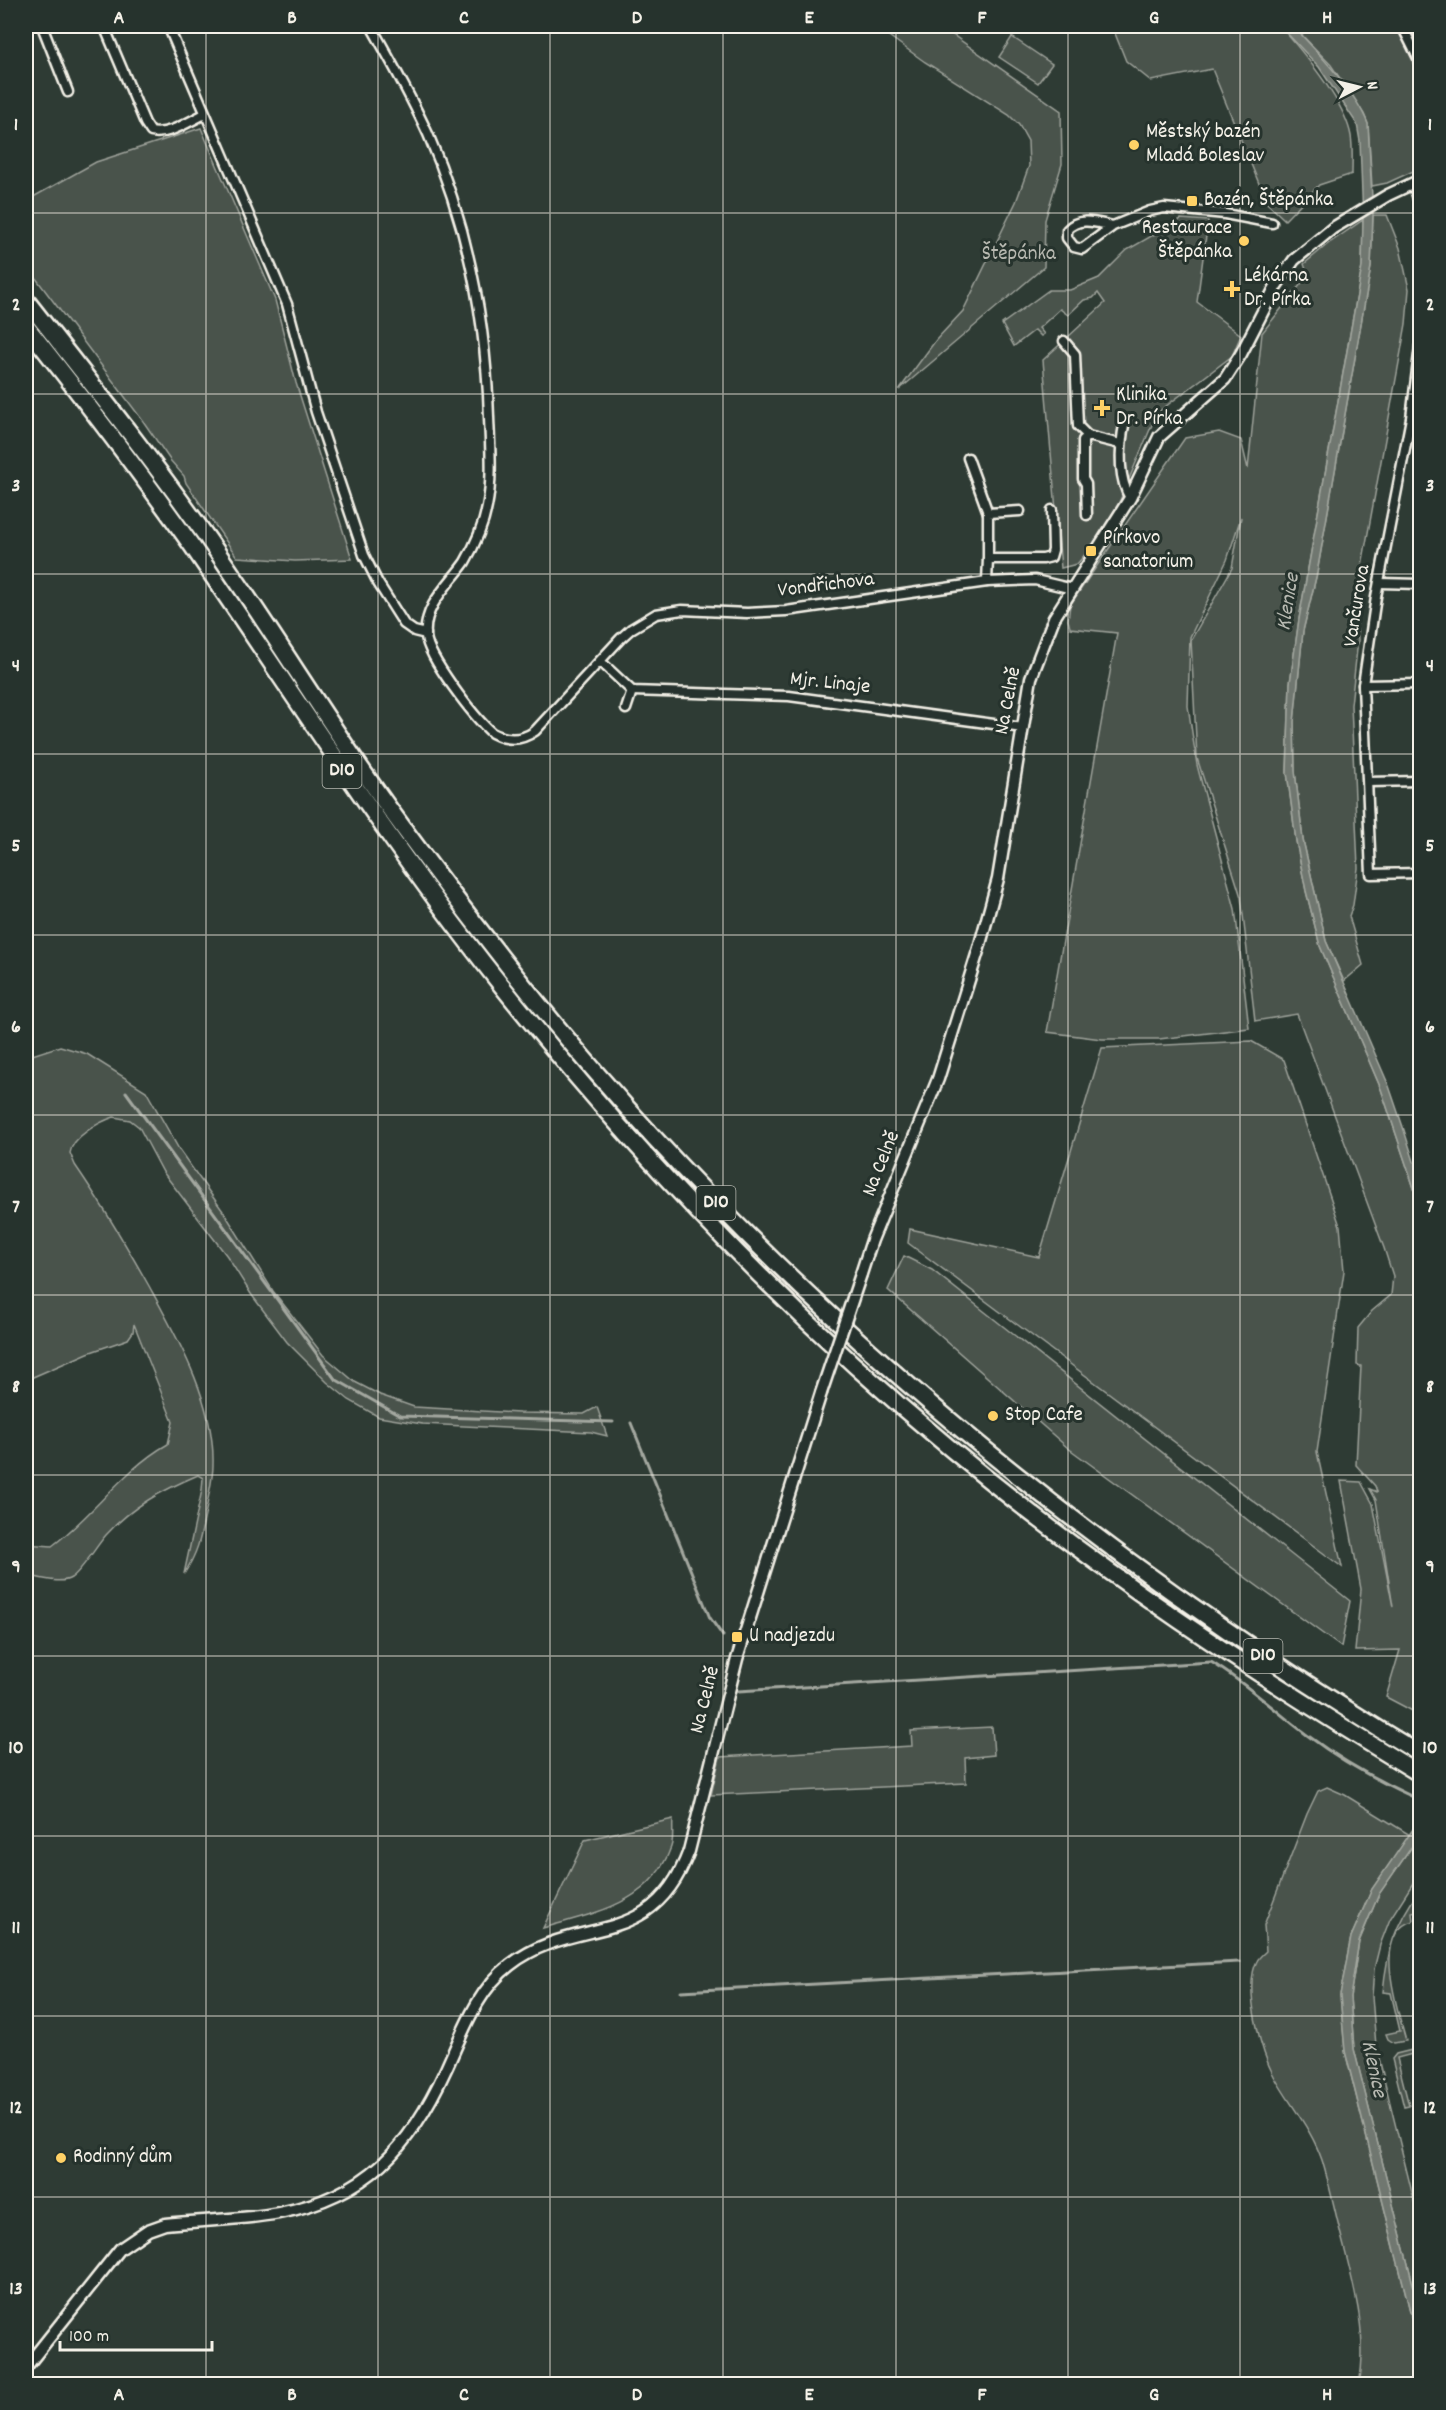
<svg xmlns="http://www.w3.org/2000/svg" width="1446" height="2410" font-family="Dekko,sans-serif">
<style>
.green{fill:#48524c;stroke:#9ea29a;stroke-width:1.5}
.water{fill:#6f7770;stroke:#a4a8a0;stroke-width:1.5}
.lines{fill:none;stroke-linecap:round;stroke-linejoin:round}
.stream{stroke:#a4a8a0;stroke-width:3}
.minor-casing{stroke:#f4f1e8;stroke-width:13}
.tertiary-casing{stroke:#f4f1e8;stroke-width:15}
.motorway-casing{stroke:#f4f1e8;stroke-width:20}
.minor{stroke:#26332d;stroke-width:8}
.tertiary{stroke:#26332d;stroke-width:10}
.motorway{stroke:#26332d;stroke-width:15}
.tertiary-bridge-casing{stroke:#f4f1e8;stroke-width:15;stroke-linecap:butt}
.tertiary-bridge{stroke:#26332d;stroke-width:10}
.grid{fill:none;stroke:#f4f1e8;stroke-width:1.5;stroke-opacity:0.55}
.poi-dot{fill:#ffd166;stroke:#26332d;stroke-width:2}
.labels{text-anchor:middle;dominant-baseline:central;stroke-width:6;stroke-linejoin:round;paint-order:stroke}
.shield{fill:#26332d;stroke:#b6b8b0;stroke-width:1.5}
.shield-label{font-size:20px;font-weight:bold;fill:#f4f1e8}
.poi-label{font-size:21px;fill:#f4f1e8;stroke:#26332d;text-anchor:start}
.park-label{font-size:21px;fill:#b8b9b1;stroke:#26332d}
.street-label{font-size:21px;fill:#f4f1e8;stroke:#26332d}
.water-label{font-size:22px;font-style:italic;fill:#b8bab2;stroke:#26332d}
.neatline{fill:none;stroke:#f4f1e8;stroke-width:2}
.grid-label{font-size:20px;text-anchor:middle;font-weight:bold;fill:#f4f1e8}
</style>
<rect width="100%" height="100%" fill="#2e3b34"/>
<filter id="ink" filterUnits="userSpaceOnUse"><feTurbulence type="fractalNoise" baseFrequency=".0167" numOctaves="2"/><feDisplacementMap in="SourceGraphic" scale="12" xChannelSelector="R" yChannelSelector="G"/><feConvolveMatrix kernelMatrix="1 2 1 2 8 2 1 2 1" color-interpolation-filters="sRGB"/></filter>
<g filter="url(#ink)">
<g class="green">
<path d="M 875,26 L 940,26 L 1061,111 L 1062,164 L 1045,220 L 1044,267 L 899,390 L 936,340 L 963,311 L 1016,202 L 1029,166 L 1028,141 L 1019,125 L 1009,115 L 925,62 Z"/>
<path d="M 1112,26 L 1280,26 C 1303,52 1345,102 1351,136 C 1353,149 1352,162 1352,174 L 1319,185 L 1285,220 L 1267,203 L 1212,69 L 1151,81 L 1126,61 Z"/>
<path d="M 1293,26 L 1397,26 L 1420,72 L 1420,168 L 1387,183 L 1372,186 L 1368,124 L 1364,114 L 1331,65 Z"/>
<path d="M 1012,37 L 1052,64 L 1038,83 L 999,57 Z"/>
<path d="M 201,128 L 275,300 L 296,383 L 352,559 L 295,561 L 237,557 L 186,483 L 184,476 L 170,460 L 143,421 L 26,265 L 26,201 L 96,162 Z"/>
<path d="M 1373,215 L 1387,215 L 1400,248 L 1409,289 L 1406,324 L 1355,604 L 1358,640 L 1351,705 L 1358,868 L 1353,905 L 1349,916 L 1363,965 L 1344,981 L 1326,941 L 1303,840 L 1295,771 L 1294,722 L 1303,631 L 1317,573 L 1371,267 Z"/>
<path d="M 1181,219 L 1208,221 L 1197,302 L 1241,335 L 1232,356 L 1157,413 L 1118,505 L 1092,546 L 1077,564 L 1061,568 L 1043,360 L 1105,303 L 1098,293 L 1093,298 L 1084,300 L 1068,315 L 1060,309 L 1039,328 L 1044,334 L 1041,336 L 1035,330 L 1014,346 L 1002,324 L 1049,290 L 1070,290 L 1099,278 L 1127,250 Z"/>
<path d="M 1363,220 L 1362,267 L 1299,619 L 1290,683 L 1287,772 L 1296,841 L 1306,891 L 1320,946 L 1381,1089 L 1420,1206 L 1420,1715 L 1386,1697 L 1400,1650 L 1355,1651 L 1361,1589 L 1341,1481 L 1361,1482 L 1373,1504 L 1393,1607 L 1376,1500 L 1370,1489 L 1377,1492 L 1375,1486 L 1356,1465 L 1361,1366 L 1357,1365 L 1358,1328 L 1372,1311 L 1391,1295 L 1393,1276 L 1384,1248 L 1297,1014 L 1255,1021 L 1241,897 L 1197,758 L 1191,640 L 1232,568 L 1241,517 L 1227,560 L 1190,637 L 1188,706 L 1197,765 L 1235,909 L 1249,1028 L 1159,1039 L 1102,1039 L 1047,1032 L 1117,633 L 1070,628 L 1068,620 L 1070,605 L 1185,438 L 1219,432 L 1241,440 L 1248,469 L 1262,333 L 1308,275 L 1304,264 L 1328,244 Z"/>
<path d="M 1251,1041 L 1284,1060 L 1340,1226 L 1344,1271 L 1317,1452 L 1342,1567 L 908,1243 L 910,1229 L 1039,1257 L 1102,1048 Z"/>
<path d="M 60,1046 L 87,1054 L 146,1091 L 180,1151 L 225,1214 L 273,1291 L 323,1355 L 355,1382 L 380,1395 L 414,1407 L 519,1413 L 584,1414 L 597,1407 L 607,1436 L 591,1432 L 422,1424 L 379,1417 L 349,1400 L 327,1382 L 287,1342 L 251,1294 L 227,1256 L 163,1172 L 139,1127 L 130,1120 L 114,1117 C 99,1122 72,1137 70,1153 L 75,1165 C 102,1204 126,1245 149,1286 C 178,1339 215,1403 213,1465 C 213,1478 209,1492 207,1505 C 201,1534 200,1549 184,1574 L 202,1490 L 203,1478 L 198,1475 C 163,1490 132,1506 106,1535 C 97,1545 81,1572 71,1578 C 60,1585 37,1577 26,1575 L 26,1544 L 52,1546 C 94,1515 122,1470 168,1444 L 173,1422 L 134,1324 L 133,1332 L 128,1339 L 88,1353 L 26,1380 L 26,1057 Z"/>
<path d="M 904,1256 L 932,1270 L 1350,1601 L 1341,1647 L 1068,1448 L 888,1290 Z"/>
<path d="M 992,1727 L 994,1755 L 965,1758 L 966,1783 L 711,1795 L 720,1757 L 912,1746 L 911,1731 Z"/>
<path d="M 1327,1787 L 1345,1795 L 1410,1835 L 1372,1889 L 1351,1937 L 1340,1995 L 1345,2051 L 1420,2351 L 1420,2384 L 1359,2384 C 1369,2334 1352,2279 1340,2231 C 1334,2207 1329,2183 1322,2160 C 1311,2128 1290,2105 1274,2076 C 1261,2052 1243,1987 1257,1961 C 1259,1957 1263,1954 1266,1951 L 1264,1925 L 1307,1814 L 1318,1791 Z"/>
<path d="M 673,1819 C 672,1828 674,1839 671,1847 C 651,1904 594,1913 543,1928 L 585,1840 Z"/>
<path d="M 1417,1839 L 1420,1841 L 1420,1852 L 1414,1861 L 1420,1861 L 1420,1872 L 1390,1919 L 1380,1945 L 1374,1969 L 1372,1996 L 1376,2046 L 1420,2225 L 1420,2312 L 1354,2049 L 1350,1997 L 1359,1942 L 1379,1894 Z"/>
<path d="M 1420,1890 L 1420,1911 L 1412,1913 L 1413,1921 C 1370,1932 1399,2013 1406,2041 L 1394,2043 L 1388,2039 L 1386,2034 L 1400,2031 L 1391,1993 L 1383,1992 C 1387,1950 1395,1924 1420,1890 Z"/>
<path d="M 1420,2048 L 1420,2052 L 1397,2058 L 1409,2106 L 1404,2107 L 1392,2059 L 1396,2054 Z"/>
</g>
<g class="water">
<path d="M 1280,26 L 1293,26 C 1318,53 1355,90 1368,124 L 1373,215 L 1371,267 L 1317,573 L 1303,631 L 1294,722 L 1295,771 L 1303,840 L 1326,941 L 1389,1086 L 1403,1127 L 1420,1180 L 1420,1206 L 1381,1089 L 1320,946 L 1306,891 L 1296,841 L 1287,772 L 1290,683 L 1299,619 L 1362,267 L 1363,220 L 1360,141 L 1357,124 L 1319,67 Z"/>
<path d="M 1420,1819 L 1420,1835 L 1379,1894 L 1359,1941 L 1350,1997 L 1354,2049 L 1420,2312 L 1420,2351 L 1345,2051 L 1340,1995 L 1351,1937 L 1372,1889 Z"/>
</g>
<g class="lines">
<g class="stream">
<path d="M 126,1092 L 335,1379 L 400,1416 L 613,1422"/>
<path d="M 631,1423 L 710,1618 L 723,1636"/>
<path d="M 738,1691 L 1211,1662 C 1246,1683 1275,1711 1307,1735 C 1340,1760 1374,1779 1411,1796"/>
<path d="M 681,1991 L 1239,1962"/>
</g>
<g class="minor-casing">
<g id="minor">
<path d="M 42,26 L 68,92"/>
<path d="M 104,26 L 145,123 L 151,132 C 169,136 189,121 205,114"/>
<path d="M 168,26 L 287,304 L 316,412 L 364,555 L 378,583 L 404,624 L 414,631 L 426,634"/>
<path d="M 371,26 C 391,61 411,97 428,134 C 467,223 486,321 489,417 C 490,446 493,478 487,507 C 483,527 475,545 465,562 C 449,585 423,605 426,636 C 428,658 474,717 492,733 C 507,741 521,741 535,731 L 621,638 L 631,629 L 656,614 L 682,610 L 747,613 L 786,611 L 987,582 L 1035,580 L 1073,589"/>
<path d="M 1402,26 L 1420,62"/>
<path d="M 1413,183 L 1420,205"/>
<path d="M 1113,226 C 1097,223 1079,216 1067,230 L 1067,238 L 1074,247 L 1082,249 L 1113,226 L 1150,211 L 1164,208 L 1225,214 L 1272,223"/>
<path d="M 1064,341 L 1075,354 L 1078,426 L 1088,436"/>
<path d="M 1420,346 L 1411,418 L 1376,597 L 1363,685 L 1371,874 L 1420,873"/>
<path d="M 1125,420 C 1120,444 1117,476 1130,498"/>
<path d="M 968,458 L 988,513"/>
<path d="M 1087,515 L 1086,484 L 1083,479 L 1083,440 L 1088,436 L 1120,444"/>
<path d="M 988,559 L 988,513 L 1020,511"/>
<path d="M 987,582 L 988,559 L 1043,559 L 1051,557 L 1053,550 L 1052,510"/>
<path d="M 1379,583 L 1420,584"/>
<path d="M 600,661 L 632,691 L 789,696 L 1023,728"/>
<path d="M 1363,685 L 1420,684"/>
<path d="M 626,709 L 632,691"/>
<path d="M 1368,782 L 1420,781"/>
</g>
</g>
<g class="tertiary-casing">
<g id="tertiary">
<path d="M 861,1274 L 872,1240 L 938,1079 L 979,948 L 998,879 L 1031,678 L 1054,618 L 1130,498 L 1159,437 L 1225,379 L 1241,354 L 1276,286 L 1294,260 L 1333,228 L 1388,195 L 1420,180"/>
<path d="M 26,2367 L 120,2249 L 148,2230 L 165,2224 C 202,2220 242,2220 279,2213 C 367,2196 410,2148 446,2069 C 463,2032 477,1990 510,1965 C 577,1913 651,1953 689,1851 L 737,1659 L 821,1393"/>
</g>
</g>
<g class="motorway-casing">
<g id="motorway">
<path d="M 26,300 C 87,378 149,455 206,536 C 261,614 311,695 365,774 C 411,841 461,906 512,971 C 763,1288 1074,1546 1420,1754"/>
<path d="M 26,326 C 83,398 139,471 192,546 C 292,692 387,841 497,980 C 632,1150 784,1311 951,1449 C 1097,1571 1258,1676 1420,1774"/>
</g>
</g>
<use href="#minor" class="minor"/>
<use href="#tertiary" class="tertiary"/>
<use href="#motorway" class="motorway"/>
<g class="tertiary-bridge-casing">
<path id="tertiary-bridge" d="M 821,1393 L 861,1274"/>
</g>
<use href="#tertiary-bridge" class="tertiary-bridge"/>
</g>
</g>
<path class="grid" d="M 206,26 L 206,2384M 378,26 L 378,2384M 550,26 L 550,2384M 723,26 L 723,2384M 896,26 L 896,2384M 1068,26 L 1068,2384M 1240,26 L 1240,2384M 26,213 L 1420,213M 26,394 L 1420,394M 26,574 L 1420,574M 26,754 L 1420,754M 26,935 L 1420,935M 26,1115 L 1420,1115M 26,1295 L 1420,1295M 26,1475 L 1420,1475M 26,1656 L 1420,1656M 26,1836 L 1420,1836M 26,2016 L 1420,2016M 26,2197 L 1420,2197"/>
<g class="poi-dot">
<circle cx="1134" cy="145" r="6"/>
<rect x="1186" y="195" width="12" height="12" rx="3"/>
<circle cx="1244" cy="241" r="6"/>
<path d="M1229 280h6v6h6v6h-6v6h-6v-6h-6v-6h6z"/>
<path d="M1099 399h6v6h6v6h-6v6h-6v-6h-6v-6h6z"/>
<rect x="1085" y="545" width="12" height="12" rx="3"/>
<circle cx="993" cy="1416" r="6"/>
<rect x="731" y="1631" width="12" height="12" rx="3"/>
<circle cx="61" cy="2158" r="6"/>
</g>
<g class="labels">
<g class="shield">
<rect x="322.5" y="754" width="39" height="34" rx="4.5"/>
<rect x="696.5" y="1186" width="39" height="34" rx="4.5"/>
<rect x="1243.5" y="1639" width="39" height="34" rx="4.5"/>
</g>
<g class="shield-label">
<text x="342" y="771">D10</text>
<text x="716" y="1203">D10</text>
<text x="1263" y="1656">D10</text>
</g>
<g class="poi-label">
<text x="1146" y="133">Městský bazén<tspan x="1146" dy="24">Mladá Boleslav</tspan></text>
<text x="1204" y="201">Bazén, Štěpánka</text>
<text x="1232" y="229" text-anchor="end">Restaurace<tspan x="1232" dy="24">Štěpánka</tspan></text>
<text x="1244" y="277">Lékárna<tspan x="1244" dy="24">Dr. Pírka</tspan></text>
<text x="1116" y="396">Klinika<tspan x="1116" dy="24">Dr. Pírka</tspan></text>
<text x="1103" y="539">Pírkovo<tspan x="1103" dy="24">sanatorium</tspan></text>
<text x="1005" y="1416">Stop Cafe</text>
<text x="749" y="1637">U nadjezdu</text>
<text x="73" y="2158">Rodinný dům</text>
</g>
<g class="park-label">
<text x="1019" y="255">Štěpánka</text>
</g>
<g class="street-label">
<text transform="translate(826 586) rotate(-7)">Vondřichova</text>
<text transform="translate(1358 606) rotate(-81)">Vančurova</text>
<text transform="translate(830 684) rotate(6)">Mjr. Linaje</text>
<text transform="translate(1009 701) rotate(-79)">Na Celně</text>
<text transform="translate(882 1164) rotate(-68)">Na Celně</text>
<text transform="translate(706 1700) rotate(-76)">Na Celně</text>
</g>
<g class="water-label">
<text transform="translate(1289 602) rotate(-81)">Klenice</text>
<text transform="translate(1373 2069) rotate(78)">Klenice</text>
</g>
</g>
<rect width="1446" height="2410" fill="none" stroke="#26332d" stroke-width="66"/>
<g transform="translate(1359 87) rotate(83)" stroke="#26332d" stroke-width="4.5" paint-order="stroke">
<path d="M0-4.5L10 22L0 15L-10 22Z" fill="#f4f1e8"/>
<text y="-9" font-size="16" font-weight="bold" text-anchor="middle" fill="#f4f1e8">N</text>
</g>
<path d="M60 2341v9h152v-9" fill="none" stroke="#f4f1e8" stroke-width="3"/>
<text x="69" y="2341" font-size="18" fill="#f4f1e8" stroke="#26332d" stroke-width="4.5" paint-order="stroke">100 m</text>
<rect x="33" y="33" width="1380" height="2344" class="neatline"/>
<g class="grid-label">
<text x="119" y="23">A</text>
<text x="292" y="23">B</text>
<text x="464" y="23">C</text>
<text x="637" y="23">D</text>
<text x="809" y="23">E</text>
<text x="982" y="23">F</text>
<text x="1154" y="23">G</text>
<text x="1327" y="23">H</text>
<text x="16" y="130">1</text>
<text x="1430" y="130">1</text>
<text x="16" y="310">2</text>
<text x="1430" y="310">2</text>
<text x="16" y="491">3</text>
<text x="1430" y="491">3</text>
<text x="16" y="671">4</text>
<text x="1430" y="671">4</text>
<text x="16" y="851">5</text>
<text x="1430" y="851">5</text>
<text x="16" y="1032">6</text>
<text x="1430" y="1032">6</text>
<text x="16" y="1212">7</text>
<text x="1430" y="1212">7</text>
<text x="16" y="1392">8</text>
<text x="1430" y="1392">8</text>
<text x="16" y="1572">9</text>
<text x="1430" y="1572">9</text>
<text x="16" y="1753">10</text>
<text x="1430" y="1753">10</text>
<text x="16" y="1933">11</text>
<text x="1430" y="1933">11</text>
<text x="16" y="2113">12</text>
<text x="1430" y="2113">12</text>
<text x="16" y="2294">13</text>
<text x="1430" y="2294">13</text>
<text x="119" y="2400">A</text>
<text x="292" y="2400">B</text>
<text x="464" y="2400">C</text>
<text x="637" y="2400">D</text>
<text x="809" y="2400">E</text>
<text x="982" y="2400">F</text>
<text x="1154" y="2400">G</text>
<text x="1327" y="2400">H</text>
</g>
</svg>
